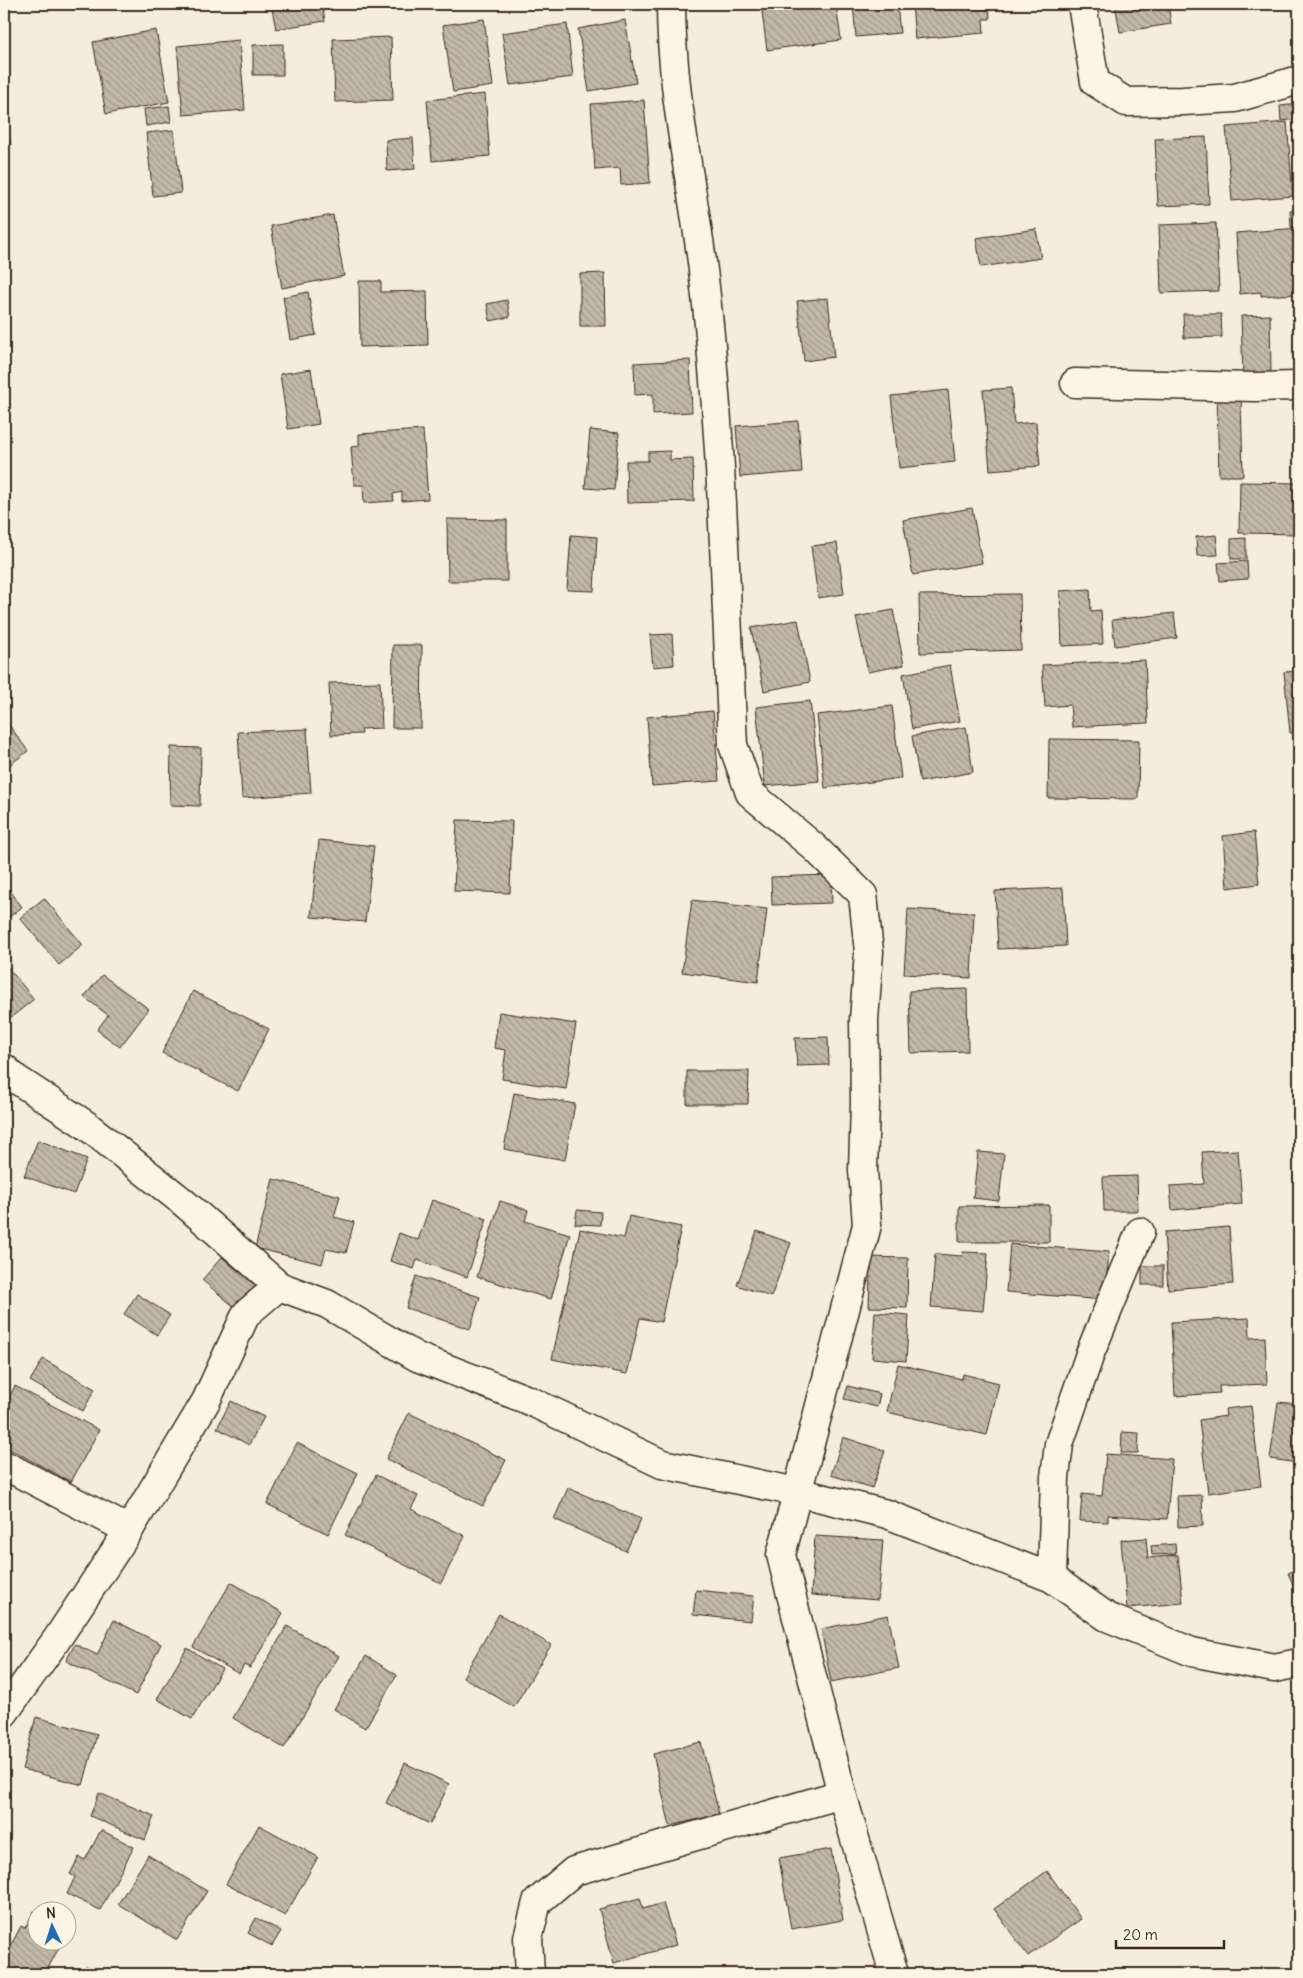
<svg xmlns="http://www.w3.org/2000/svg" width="1303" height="1978" font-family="Delius,sans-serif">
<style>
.building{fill:url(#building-back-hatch);stroke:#3b2a1e}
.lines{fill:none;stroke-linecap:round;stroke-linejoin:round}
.street-casing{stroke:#3b2a1e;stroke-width:31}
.street{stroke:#fcf5e5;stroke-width:28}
</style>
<defs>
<pattern id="building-back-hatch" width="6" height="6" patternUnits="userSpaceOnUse" patternTransform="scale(1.25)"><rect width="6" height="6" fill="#c3b9aa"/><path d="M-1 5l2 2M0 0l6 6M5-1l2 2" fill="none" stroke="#a0978a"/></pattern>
</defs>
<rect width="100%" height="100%" fill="#f4eddd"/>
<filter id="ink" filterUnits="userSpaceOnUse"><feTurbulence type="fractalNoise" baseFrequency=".02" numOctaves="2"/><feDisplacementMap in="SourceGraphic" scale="10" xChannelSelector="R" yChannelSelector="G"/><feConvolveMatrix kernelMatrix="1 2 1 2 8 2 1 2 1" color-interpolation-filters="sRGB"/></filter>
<g filter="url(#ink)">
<g class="building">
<path d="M 271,4 L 322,4 L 325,21 L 276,29 Z"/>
<path d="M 761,4 L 836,4 L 841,40 L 767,50 Z"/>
<path d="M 853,4 L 897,4 L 900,33 L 856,37 Z"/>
<path d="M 912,4 L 989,4 L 990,19 L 983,19 L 984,33 L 915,39 Z"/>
<path d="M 1115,4 L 1168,4 L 1171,24 L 1120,32 Z"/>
<path d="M 484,19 L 493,86 L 453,92 L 443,25 Z"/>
<path d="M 625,20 L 636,83 L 589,91 L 578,29 Z"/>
<path d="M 567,24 L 573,77 L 510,85 L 502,33 Z"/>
<path d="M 156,30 L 169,102 L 106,114 L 93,42 Z"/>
<path d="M 391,37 L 393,100 L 335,102 L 333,39 Z"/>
<path d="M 239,40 L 245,110 L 183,115 L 177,46 Z"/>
<path d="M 283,44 L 283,75 L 253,75 L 253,45 Z"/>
<path d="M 485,94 L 490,156 L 432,161 L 427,100 Z"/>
<path d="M 644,100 L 650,183 L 621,185 L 620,168 L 595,170 L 591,104 Z"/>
<path d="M 1299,104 L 1299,119 L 1281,121 L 1280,106 Z"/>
<path d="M 169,106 L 171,122 L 146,126 L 144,109 Z"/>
<path d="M 4,113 L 11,145 L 4,146 Z"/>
<path d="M 1287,122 L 1293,196 L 1232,201 L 1226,127 Z"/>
<path d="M 174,130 L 181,193 L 153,196 L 146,133 Z"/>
<path d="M 1206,137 L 1209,204 L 1158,206 L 1155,139 Z"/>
<path d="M 413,138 L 415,169 L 387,171 L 386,140 Z"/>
<path d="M 1299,209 L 1299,226 L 1291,227 L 1290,210 Z"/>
<path d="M 333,215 L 344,276 L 282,288 L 271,226 Z"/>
<path d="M 1216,223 L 1219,291 L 1161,293 L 1159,225 Z"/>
<path d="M 1299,228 L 1299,294 L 1261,296 L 1261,292 L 1240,294 L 1236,233 Z"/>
<path d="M 1036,229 L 1041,258 L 981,267 L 976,238 Z"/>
<path d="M 605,273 L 606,326 L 580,326 L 580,274 Z"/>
<path d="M 359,281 L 381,281 L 381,292 L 427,291 L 428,345 L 360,347 Z"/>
<path d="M 308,292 L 316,335 L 290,340 L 283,297 Z"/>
<path d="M 828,298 L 834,357 L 804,361 L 797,301 Z"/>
<path d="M 507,300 L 510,317 L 490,321 L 487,304 Z"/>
<path d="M 1183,314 L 1221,314 L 1222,337 L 1184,338 Z"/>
<path d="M 1270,315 L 1271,375 L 1243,376 L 1241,316 Z"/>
<path d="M 690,360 L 692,412 L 653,414 L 653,394 L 635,395 L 634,363 Z"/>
<path d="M 311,369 L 319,424 L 288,429 L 280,374 Z"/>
<path d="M 1011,388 L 1014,424 L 1036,422 L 1040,466 L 990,470 L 983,390 Z"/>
<path d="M 948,390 L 955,462 L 899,468 L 891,396 Z"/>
<path d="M 1241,396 L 1243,476 L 1219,476 L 1217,397 Z"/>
<path d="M 798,421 L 802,472 L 740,477 L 736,426 Z"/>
<path d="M 423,430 L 428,499 L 402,501 L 402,492 L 393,494 L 394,501 L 364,503 L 363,485 L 354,485 L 351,447 L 359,446 L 359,434 Z"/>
<path d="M 590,430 L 619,433 L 614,490 L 585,488 Z"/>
<path d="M 670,451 L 670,460 L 693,459 L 694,501 L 627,503 L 626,461 L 648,461 L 648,452 Z"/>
<path d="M 1240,482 L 1299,483 L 1299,534 L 1239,533 Z"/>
<path d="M 972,508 L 982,563 L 913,575 L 903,520 Z"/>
<path d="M 447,519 L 507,520 L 507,581 L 448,581 Z"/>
<path d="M 571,535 L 597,537 L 594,591 L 567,590 Z"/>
<path d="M 1216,535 L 1218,555 L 1197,556 L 1196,537 Z"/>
<path d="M 1246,538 L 1246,559 L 1231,559 L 1231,539 Z"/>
<path d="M 837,543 L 844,594 L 818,598 L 811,546 Z"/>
<path d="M 1247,561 L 1248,579 L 1220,581 L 1218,563 Z"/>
<path d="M 1090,589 L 1091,611 L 1101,610 L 1103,644 L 1062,646 L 1060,591 Z"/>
<path d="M 1020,594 L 1021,650 L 920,653 L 919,595 Z"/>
<path d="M 893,610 L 904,665 L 868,672 L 856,617 Z"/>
<path d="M 1174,613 L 1177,638 L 1115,646 L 1112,620 Z"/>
<path d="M 798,620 L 810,682 L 764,691 L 751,628 Z"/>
<path d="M 672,634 L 674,665 L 653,667 L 650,635 Z"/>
<path d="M 393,645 L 422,645 L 421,728 L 392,728 Z"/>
<path d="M 1145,660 L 1148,723 L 1072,727 L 1070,705 L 1045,707 L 1042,665 Z"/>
<path d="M 950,665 L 960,721 L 912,729 L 903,674 Z"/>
<path d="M 1299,671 L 1299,732 L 1290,733 L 1284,672 Z"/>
<path d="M 380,682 L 382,728 L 361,729 L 362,734 L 331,735 L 329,683 Z"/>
<path d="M 810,701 L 819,781 L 765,786 L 756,707 Z"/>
<path d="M 892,706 L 901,778 L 825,788 L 817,715 Z"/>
<path d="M 713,711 L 719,781 L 652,786 L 647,717 Z"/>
<path d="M 4,718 L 28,751 L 4,769 Z"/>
<path d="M 966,727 L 973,772 L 920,782 L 912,736 Z"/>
<path d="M 307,729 L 311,793 L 242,798 L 238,732 Z"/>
<path d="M 1049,739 L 1139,740 L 1138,799 L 1048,798 Z"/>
<path d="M 171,747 L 201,748 L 200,806 L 170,805 Z"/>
<path d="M 457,820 L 512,821 L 510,893 L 454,891 Z"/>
<path d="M 1254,832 L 1259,884 L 1227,888 L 1223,836 Z"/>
<path d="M 319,840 L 374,846 L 365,922 L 311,917 Z"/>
<path d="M 831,875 L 832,903 L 772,905 L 771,877 Z"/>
<path d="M 4,882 L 22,907 L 4,921 Z"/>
<path d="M 1063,888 L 1066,946 L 998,949 L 995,891 Z"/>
<path d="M 44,898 L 83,945 L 59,965 L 20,918 Z"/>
<path d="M 692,900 L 767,909 L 758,982 L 682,972 Z"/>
<path d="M 908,909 L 974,913 L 971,978 L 904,974 Z"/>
<path d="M 4,963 L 34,999 L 4,1023 Z"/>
<path d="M 102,975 L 149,1009 L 120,1047 L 97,1030 L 108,1015 L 84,997 Z"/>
<path d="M 967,989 L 968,1051 L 911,1053 L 909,991 Z"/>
<path d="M 193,991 L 269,1029 L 238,1091 L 162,1053 Z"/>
<path d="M 499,1012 L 576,1024 L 566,1089 L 502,1079 L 506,1050 L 494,1048 Z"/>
<path d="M 828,1037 L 829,1065 L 797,1066 L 795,1038 Z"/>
<path d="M 687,1071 L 749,1071 L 748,1104 L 687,1104 Z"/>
<path d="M 514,1093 L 575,1104 L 565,1160 L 504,1149 Z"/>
<path d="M 38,1140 L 87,1159 L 74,1194 L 24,1176 Z"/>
<path d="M 1238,1150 L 1242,1204 L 1172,1210 L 1170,1186 L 1204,1184 L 1202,1152 Z"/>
<path d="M 978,1152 L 1004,1154 L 999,1201 L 973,1198 Z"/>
<path d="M 1137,1176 L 1138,1211 L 1104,1211 L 1103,1177 Z"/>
<path d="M 273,1179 L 340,1196 L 334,1217 L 354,1222 L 346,1253 L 326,1249 L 322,1264 L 255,1248 Z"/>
<path d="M 432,1200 L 487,1219 L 467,1277 L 417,1260 L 414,1269 L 390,1261 L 399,1233 L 418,1240 Z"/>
<path d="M 500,1201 L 528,1210 L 525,1221 L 570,1234 L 551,1299 L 477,1277 Z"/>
<path d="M 1049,1205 L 1049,1242 L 959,1242 L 959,1206 Z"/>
<path d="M 577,1210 L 601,1212 L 600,1225 L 575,1224 Z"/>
<path d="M 629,1216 L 681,1227 L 661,1322 L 640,1318 L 627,1374 L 552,1359 L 580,1229 L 624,1238 Z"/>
<path d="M 1229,1227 L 1233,1284 L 1168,1289 L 1164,1232 Z"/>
<path d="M 757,1231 L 791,1243 L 771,1297 L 737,1285 Z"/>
<path d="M 1010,1244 L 1109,1252 L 1105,1300 L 1006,1292 Z"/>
<path d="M 963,1252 L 988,1253 L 983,1311 L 931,1307 L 935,1254 L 962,1256 Z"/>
<path d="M 222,1257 L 256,1286 L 237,1309 L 202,1280 Z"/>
<path d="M 866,1257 L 908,1258 L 907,1308 L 869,1307 L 870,1276 L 866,1276 Z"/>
<rect x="1142" y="1266" width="21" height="19"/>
<path d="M 416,1276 L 480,1297 L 470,1329 L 406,1308 Z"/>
<path d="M 137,1294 L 170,1315 L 157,1335 L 124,1314 Z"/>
<path d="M 875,1312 L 909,1315 L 906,1361 L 872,1358 Z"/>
<path d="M 1249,1318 L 1250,1338 L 1265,1337 L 1267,1384 L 1219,1386 L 1220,1393 L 1175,1396 L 1171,1322 Z"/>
<path d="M 43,1359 L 95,1389 L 83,1411 L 30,1381 Z"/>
<path d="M 898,1364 L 962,1379 L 963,1374 L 999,1383 L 987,1435 L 887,1412 Z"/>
<path d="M 15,1386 L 99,1430 L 71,1482 L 4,1446 L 4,1407 Z"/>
<path d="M 848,1386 L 880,1394 L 877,1407 L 844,1399 Z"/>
<path d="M 231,1401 L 264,1417 L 249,1445 L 217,1428 Z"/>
<path d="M 1278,1402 L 1299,1404 L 1299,1463 L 1270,1459 Z"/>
<path d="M 1251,1406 L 1261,1486 L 1208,1493 L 1199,1420 L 1226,1416 L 1225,1409 Z"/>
<path d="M 409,1413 L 506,1460 L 483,1506 L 386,1459 Z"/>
<path d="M 1122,1432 L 1139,1433 L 1138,1453 L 1121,1453 Z"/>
<path d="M 843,1437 L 885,1451 L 872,1488 L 831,1475 Z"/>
<path d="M 297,1443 L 358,1473 L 328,1534 L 267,1504 Z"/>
<path d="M 1106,1454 L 1172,1459 L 1167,1519 L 1108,1515 L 1108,1522 L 1080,1521 L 1082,1494 L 1102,1496 Z"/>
<path d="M 376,1475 L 418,1496 L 411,1509 L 465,1536 L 441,1583 L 345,1535 Z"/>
<path d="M 568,1488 L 641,1519 L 626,1551 L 554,1519 Z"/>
<path d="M 1299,1493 L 1299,1512 L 1292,1496 Z"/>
<path d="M 1202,1495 L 1203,1526 L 1178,1527 L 1177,1496 Z"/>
<path d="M 815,1536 L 883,1540 L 878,1600 L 811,1595 Z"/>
<path d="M 1146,1538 L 1148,1558 L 1178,1555 L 1183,1603 L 1127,1608 L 1121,1540 Z"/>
<path d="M 1175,1544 L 1176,1554 L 1152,1555 L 1151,1546 Z"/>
<path d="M 1299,1568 L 1299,1598 L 1288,1573 Z"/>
<path d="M 231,1582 L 283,1613 L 250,1668 L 244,1665 L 239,1674 L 193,1647 Z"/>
<path d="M 696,1590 L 754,1596 L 751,1621 L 693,1615 Z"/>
<path d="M 499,1614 L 551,1645 L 514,1707 L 463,1677 Z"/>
<path d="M 888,1615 L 899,1668 L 831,1682 L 821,1629 Z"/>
<path d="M 114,1620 L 161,1644 L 136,1695 L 66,1661 L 75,1644 L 97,1655 Z"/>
<path d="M 287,1626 L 339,1656 L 284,1748 L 233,1718 Z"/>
<path d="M 187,1648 L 222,1669 L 192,1719 L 157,1699 Z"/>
<path d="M 366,1656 L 397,1675 L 365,1728 L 334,1709 Z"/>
<path d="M 36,1717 L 97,1734 L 83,1785 L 22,1769 Z"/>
<path d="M 701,1742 L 719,1814 L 670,1826 L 653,1754 Z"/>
<path d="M 405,1763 L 449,1784 L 430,1824 L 386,1803 Z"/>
<path d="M 99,1793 L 154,1816 L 145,1840 L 90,1816 Z"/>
<path d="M 259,1825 L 318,1857 L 285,1916 L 226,1884 Z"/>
<path d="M 101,1830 L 134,1847 L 100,1910 L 67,1894 L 75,1877 L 70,1874 L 79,1857 L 85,1860 Z"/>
<path d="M 831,1849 L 843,1920 L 791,1929 L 779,1858 Z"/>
<path d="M 148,1855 L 207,1891 L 177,1940 L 118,1904 Z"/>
<path d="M 1047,1871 L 1081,1919 L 1028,1956 L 994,1909 Z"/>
<path d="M 640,1898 L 643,1909 L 663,1903 L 676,1945 L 614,1963 L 599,1909 Z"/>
<path d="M 34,1911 L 38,1913 L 38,1940 L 63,1940 L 45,1974 L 18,1974 L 4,1967 L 4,1958 L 21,1926 L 25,1928 Z"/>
<path d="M 256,1918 L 281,1931 L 272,1946 L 248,1933 Z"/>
<path d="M 86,1966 L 103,1974 L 82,1974 Z"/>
</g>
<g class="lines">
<g class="street-casing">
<g id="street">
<path d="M 671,4 C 671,91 691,177 702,262 C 722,422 725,585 733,745 L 750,793 L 815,848 L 863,895 L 869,952 L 864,1020 L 865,1104 L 863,1170 L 867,1225 L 781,1555 L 842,1794 L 894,1974"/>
<path d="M 1082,4 L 1095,82 L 1126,102 L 1183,101 L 1235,98 L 1299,80"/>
<path d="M 1075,383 L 1255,387 L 1299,386"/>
<path d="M 4,1068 L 16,1079 L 86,1125 L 183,1202 L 279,1286 L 327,1304 L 417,1357 L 528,1400 L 662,1464 L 797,1492 L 887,1514 L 1052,1578 L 1107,1617 L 1192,1652 L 1274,1668 L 1299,1663"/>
<path d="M 4,1465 L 129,1530"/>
<path d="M 1052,1578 L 1055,1477 L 1059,1444 L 1091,1351 L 1140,1232"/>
<path d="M 4,1713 L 57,1639 L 129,1530 L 206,1401 L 246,1314 L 279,1286"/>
<path d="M 530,1974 L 528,1938 L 537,1902 L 574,1871 L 842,1794"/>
</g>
</g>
<use href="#street" class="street"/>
</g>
</g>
<rect width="1303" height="1978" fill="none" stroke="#fcf5e5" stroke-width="20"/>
<rect x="10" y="10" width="1283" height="1958" fill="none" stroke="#3b2a1e" stroke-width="2" filter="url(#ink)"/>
<g transform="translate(52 1926) rotate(356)"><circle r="24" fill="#fcf5e5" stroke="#afa495"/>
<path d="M0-4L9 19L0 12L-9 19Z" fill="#1f6fb2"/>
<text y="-8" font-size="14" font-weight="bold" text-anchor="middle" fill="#3b2a1e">N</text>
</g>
<path d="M1116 1940v8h108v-8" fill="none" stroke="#3b2a1e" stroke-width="2.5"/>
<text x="1123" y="1940" font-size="15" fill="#3b2a1e" stroke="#fcf5e5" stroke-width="4" paint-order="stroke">20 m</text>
</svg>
